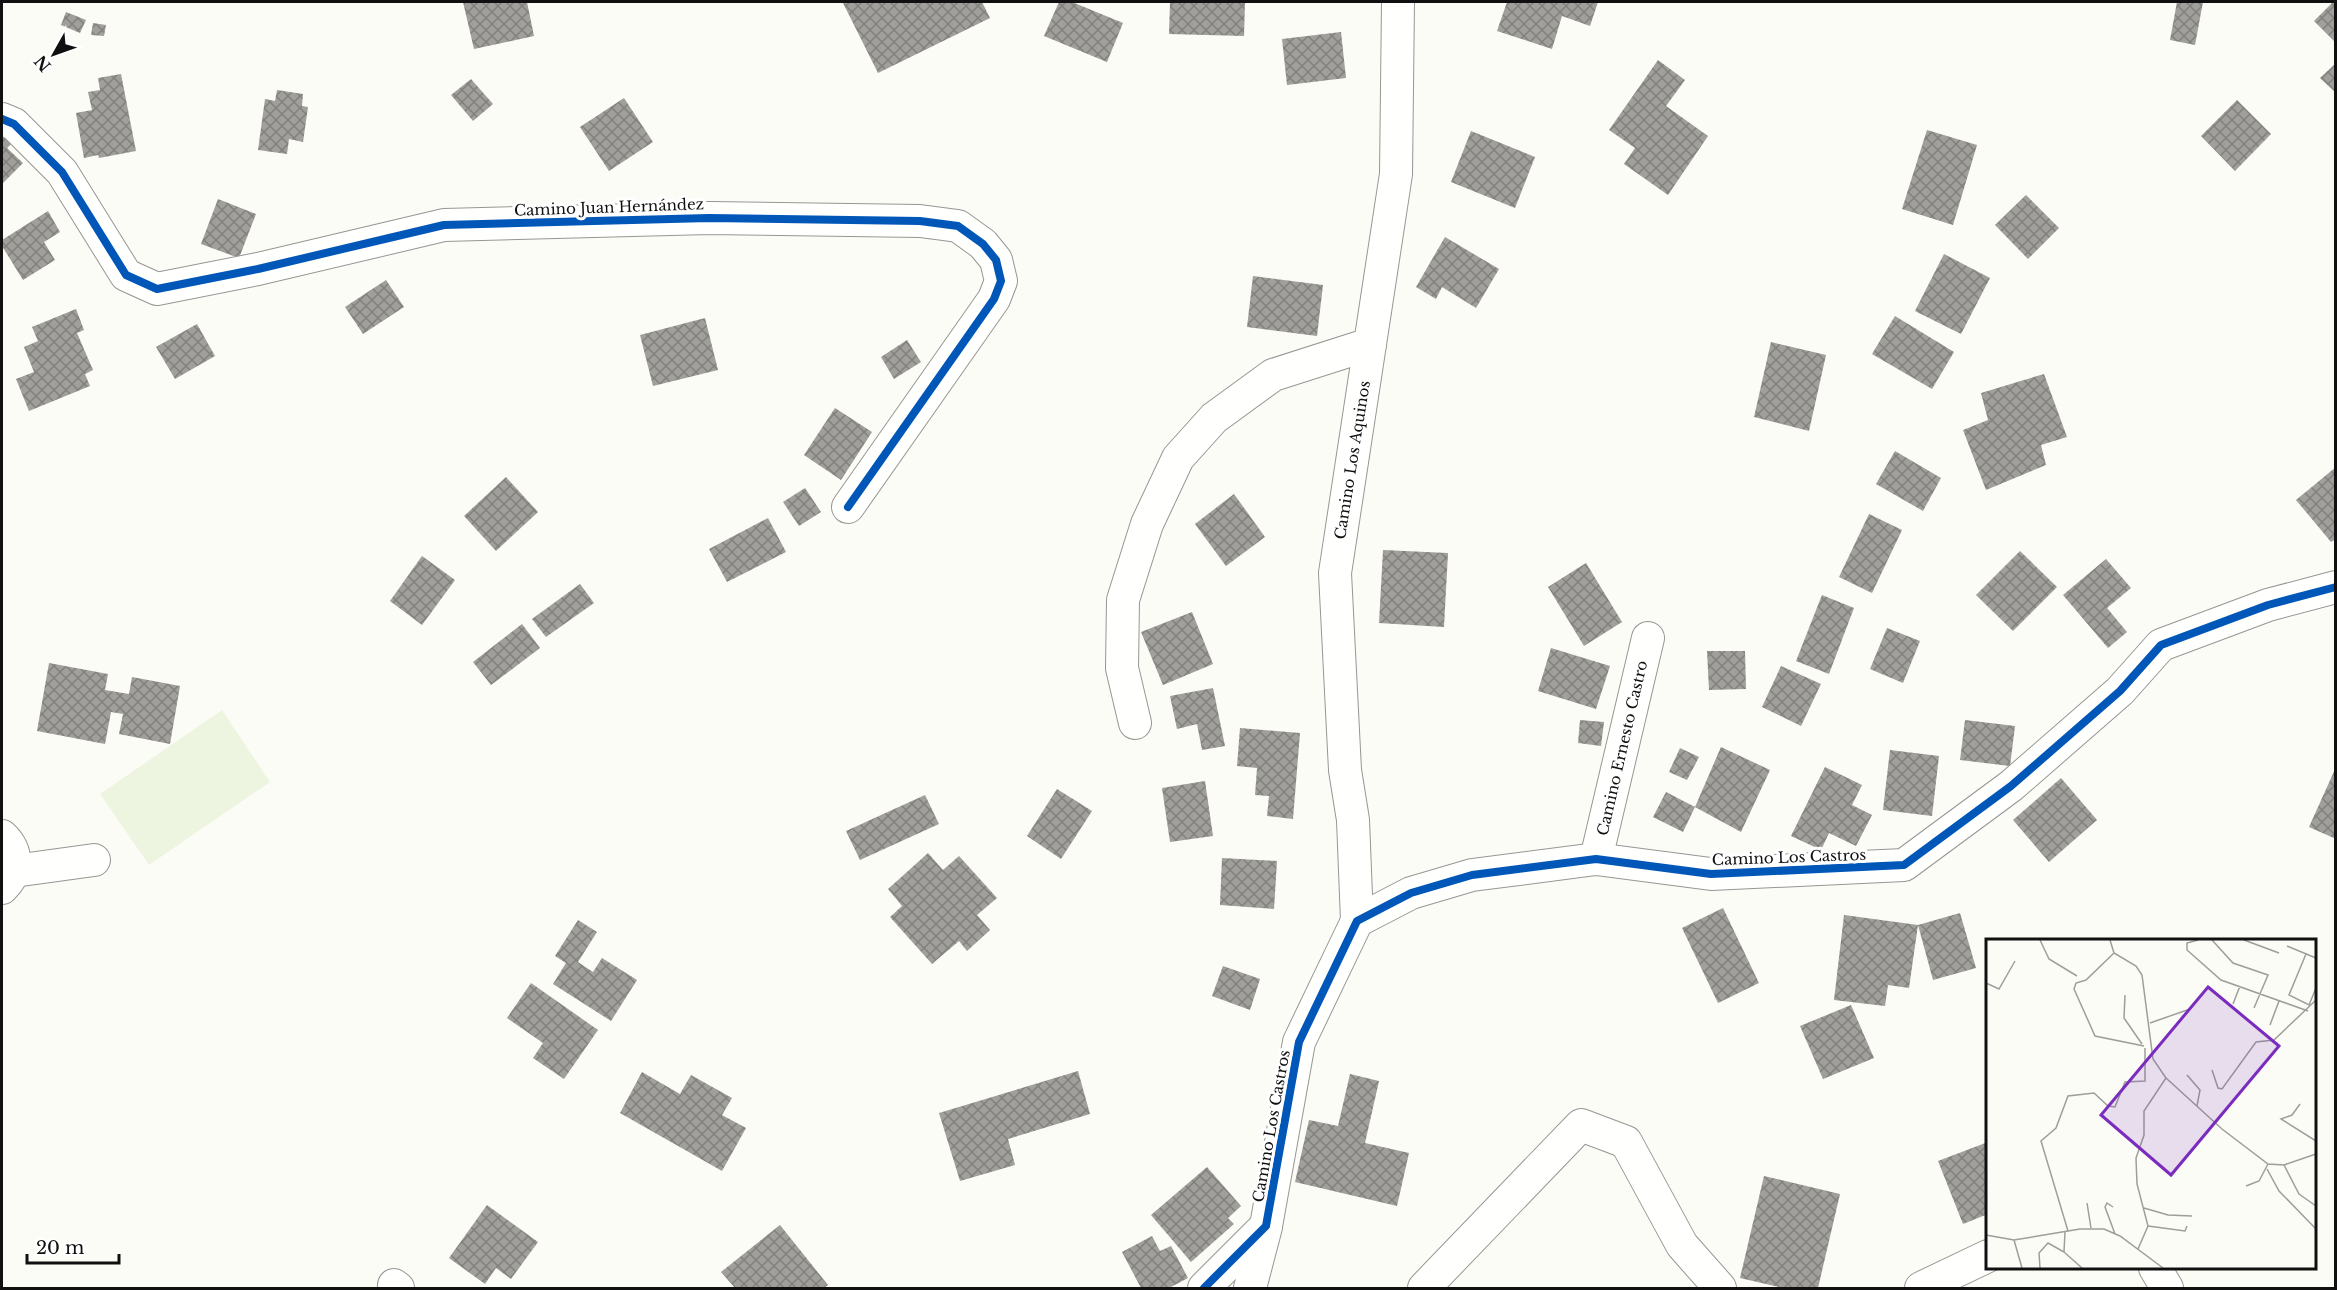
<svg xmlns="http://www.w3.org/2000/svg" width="2337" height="1290" font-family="'Libre Baskerville',serif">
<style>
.pitch{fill:#edf5e1}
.building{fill:url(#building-cross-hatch)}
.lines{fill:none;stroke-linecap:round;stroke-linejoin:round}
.minor-casing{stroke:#969694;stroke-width:34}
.minor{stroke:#fffffe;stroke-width:32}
.cycleway-casing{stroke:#fff;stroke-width:11}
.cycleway{stroke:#0057b8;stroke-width:8}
.labels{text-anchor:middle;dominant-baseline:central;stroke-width:6;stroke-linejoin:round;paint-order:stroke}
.street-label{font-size:15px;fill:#101010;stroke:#fff}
.inset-road{fill:none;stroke:#9e9e9a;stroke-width:1.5}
.view{fill:#7b2cbf;fill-opacity:0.15;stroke:#7b2cbf;stroke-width:3}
.inset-edge{fill:none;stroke:#101010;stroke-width:3}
</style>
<defs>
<pattern id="building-cross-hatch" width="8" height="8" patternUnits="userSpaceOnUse" patternTransform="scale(1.5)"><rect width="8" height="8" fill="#a09f9b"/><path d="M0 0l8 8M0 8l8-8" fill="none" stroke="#81807d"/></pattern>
</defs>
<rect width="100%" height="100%" fill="#fcfcf6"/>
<path class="pitch" d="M 222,710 L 270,782 L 149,865 L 100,794 Z"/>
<g class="building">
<path d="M 463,2 L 527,2 L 534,36 L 474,49 Z"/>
<path d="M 845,2 L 982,2 L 990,18 L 878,73 L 843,3 Z"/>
<path d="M 1059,2 L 1072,2 L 1123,23 L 1107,62 L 1044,36 Z"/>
<path d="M 1170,2 L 1245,2 L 1244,36 L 1169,34 Z"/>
<path d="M 1507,2 L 1598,2 L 1590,26 L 1562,16 L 1552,49 L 1497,31 Z"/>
<path d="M 2177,2 L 2203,2 L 2195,45 L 2170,40 Z"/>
<path d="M 2333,2 L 2336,2 L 2336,43 L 2314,21 Z"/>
<path d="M 66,12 L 86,20 L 80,33 L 61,25 Z"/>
<path d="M 93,23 L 106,25 L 104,36 L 91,35 Z"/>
<path d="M 1341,32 L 1346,78 L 1287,85 L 1282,39 Z"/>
<path d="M 1658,60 L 1685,80 L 1666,106 L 1708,136 L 1668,195 L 1624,164 L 1635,148 L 1609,130 Z"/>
<path d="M 2336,63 L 2336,93 L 2320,78 Z"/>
<path d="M 121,74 L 136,151 L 99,158 L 98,155 L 84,158 L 76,113 L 92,110 L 88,92 L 100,90 L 98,78 Z"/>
<path d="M 471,79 L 493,104 L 473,121 L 451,95 Z"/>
<path d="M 277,90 L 303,94 L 302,106 L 308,107 L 303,142 L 289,139 L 287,154 L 258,150 L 265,99 L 275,101 Z"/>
<path d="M 624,98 L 653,142 L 609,171 L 580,127 Z"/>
<path d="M 2237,100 L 2271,134 L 2235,171 L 2201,136 Z"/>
<path d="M 2,130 L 13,142 L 7,148 L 23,163 L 2,184 Z"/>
<path d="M 1927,130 L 1977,145 L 1953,225 L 1902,209 Z"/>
<path d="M 1471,131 L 1535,157 L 1515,208 L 1451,182 Z"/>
<path d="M 2026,195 L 2059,228 L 2028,259 L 1995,225 Z"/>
<path d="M 218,199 L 256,214 L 239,258 L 201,244 Z"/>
<path d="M 48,211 L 60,232 L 44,242 L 55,260 L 23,280 L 2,246 L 2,240 Z"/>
<path d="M 1445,237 L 1499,269 L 1476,308 L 1442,287 L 1436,299 L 1416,287 Z"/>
<path d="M 1944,254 L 1990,278 L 1961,334 L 1915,311 Z"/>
<path d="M 1253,276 L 1323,285 L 1317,336 L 1247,327 Z"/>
<path d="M 386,280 L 404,307 L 363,334 L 345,307 Z"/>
<path d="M 76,309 L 84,330 L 77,333 L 93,370 L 85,374 L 90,386 L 29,411 L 16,379 L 34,372 L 24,347 L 38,341 L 32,327 Z"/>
<path d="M 1895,316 L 1954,352 L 1932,389 L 1872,354 Z"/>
<path d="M 705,318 L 718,370 L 653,386 L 640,335 Z"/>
<path d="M 197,324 L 215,356 L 175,379 L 156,347 Z"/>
<path d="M 907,340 L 921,362 L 894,379 L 881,357 Z"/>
<path d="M 1771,342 L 1826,355 L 1809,431 L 1754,417 Z"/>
<path d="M 2044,374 L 2067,437 L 2041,445 L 2046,465 L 1986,490 L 1963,430 L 1988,420 L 1981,393 Z"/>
<path d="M 835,408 L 872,432 L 841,480 L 804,455 Z"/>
<path d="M 1895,451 L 1941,478 L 1923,511 L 1876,484 Z"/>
<path d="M 2336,467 L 2336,539 L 2331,542 L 2296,500 Z"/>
<path d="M 506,477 L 538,512 L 496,551 L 464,516 Z"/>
<path d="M 805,488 L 821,512 L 799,526 L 783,502 Z"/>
<path d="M 1234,494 L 1265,537 L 1226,566 L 1195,524 Z"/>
<path d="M 1869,514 L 1902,530 L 1872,593 L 1839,577 Z"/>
<path d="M 768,518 L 786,552 L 727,582 L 709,549 Z"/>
<path d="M 1383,550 L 1448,553 L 1444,627 L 1379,623 Z"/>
<path d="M 2020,551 L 2057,587 L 2013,631 L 1976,595 Z"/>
<path d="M 422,556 L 455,580 L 422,625 L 390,601 Z"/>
<path d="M 2106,559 L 2131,588 L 2107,608 L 2127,632 L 2108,648 L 2063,595 Z"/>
<path d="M 1586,563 L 1622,622 L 1584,646 L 1548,587 Z"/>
<path d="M 580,584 L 594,603 L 546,637 L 532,619 Z"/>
<path d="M 1822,595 L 1854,608 L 1829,674 L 1796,661 Z"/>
<path d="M 1192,612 L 1213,664 L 1163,685 L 1141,632 Z"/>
<path d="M 522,624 L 540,648 L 491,685 L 473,662 Z"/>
<path d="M 1887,628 L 1920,641 L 1903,683 L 1870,669 Z"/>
<path d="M 1551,648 L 1610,666 L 1596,709 L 1538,691 Z"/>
<path d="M 1707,651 L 1745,651 L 1746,689 L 1709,690 Z"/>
<path d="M 49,663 L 108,674 L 105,690 L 129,694 L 132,677 L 180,686 L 170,744 L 119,734 L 123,714 L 111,712 L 105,744 L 37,731 Z"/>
<path d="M 1781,666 L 1821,684 L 1801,726 L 1762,707 Z"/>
<path d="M 1213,688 L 1225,746 L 1202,750 L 1197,724 L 1177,729 L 1170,696 Z"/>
<path d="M 1580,720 L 1604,722 L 1601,746 L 1578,743 Z"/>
<path d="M 1965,720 L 2015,726 L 2010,766 L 1960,760 Z"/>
<path d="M 1240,728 L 1300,733 L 1293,819 L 1267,816 L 1269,796 L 1255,795 L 1257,768 L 1237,766 Z"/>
<path d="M 1721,747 L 1770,770 L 1741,832 L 1695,807 Z"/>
<path d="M 1680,748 L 1699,757 L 1687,780 L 1669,772 Z"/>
<path d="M 1890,750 L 1939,756 L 1932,816 L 1883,810 Z"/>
<path d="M 1825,767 L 1862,785 L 1852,805 L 1872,815 L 1856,846 L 1829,833 L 1821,850 L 1791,836 Z"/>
<path d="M 2336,767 L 2336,839 L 2309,827 Z"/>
<path d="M 2061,778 L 2097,820 L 2049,862 L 2013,820 Z"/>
<path d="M 1205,781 L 1213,836 L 1170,842 L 1162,788 Z"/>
<path d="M 1057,789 L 1092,811 L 1061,859 L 1027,836 Z"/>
<path d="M 1666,792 L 1695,807 L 1683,832 L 1653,817 Z"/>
<path d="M 925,795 L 939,824 L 860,860 L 846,831 Z"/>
<path d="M 928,853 L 943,870 L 959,856 L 997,898 L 977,915 L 990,930 L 967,951 L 959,941 L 932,964 L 890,917 L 902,906 L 888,889 Z"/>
<path d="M 1222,858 L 1277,861 L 1274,909 L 1220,905 Z"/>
<path d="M 1723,908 L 1759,983 L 1718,1003 L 1682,928 Z"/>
<path d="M 1960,913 L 1976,968 L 1933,980 L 1918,925 L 1909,988 L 1888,985 L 1885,1006 L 1834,1000 L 1844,915 L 1918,925 Z"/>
<path d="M 578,920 L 597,932 L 578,962 L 593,972 L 602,958 L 637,980 L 611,1021 L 553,984 L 566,963 L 555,956 Z"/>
<path d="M 1223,966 L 1260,979 L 1250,1010 L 1212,996 Z"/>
<path d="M 531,983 L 598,1030 L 564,1079 L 533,1058 L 543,1043 L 507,1018 Z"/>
<path d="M 1851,1005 L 1874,1058 L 1823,1079 L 1800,1026 Z"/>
<path d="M 1078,1071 L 1090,1114 L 1008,1139 L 1015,1165 L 960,1181 L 939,1113 Z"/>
<path d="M 642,1072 L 680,1094 L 691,1075 L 732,1098 L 722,1115 L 746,1128 L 722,1171 L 620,1113 Z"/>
<path d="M 1350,1074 L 1379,1081 L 1365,1143 L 1409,1153 L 1397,1206 L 1295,1182 L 1309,1120 L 1338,1126 Z"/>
<path d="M 1988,1142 L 1988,1214 L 1963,1224 L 1938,1161 Z"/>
<path d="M 1207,1167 L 1241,1206 L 1228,1218 L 1234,1224 L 1191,1262 L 1151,1215 Z"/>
<path d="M 1764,1176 L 1840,1194 L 1818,1288 L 1783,1288 L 1740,1278 Z"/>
<path d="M 487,1205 L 538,1242 L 511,1279 L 496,1268 L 485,1284 L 449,1258 Z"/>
<path d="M 780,1225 L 828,1285 L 824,1288 L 735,1288 L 721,1272 Z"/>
<path d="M 1152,1236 L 1160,1251 L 1171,1246 L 1188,1278 L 1169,1288 L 1141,1288 L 1122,1252 Z"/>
</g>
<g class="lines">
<g class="minor-casing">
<g id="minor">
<path d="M 2,119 L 14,124 L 62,172 L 126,275 L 157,289 L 258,269 L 444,225 L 709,218 L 920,221 L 958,226 L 983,244 L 996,260 L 1001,281 L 994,299 L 848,507"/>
<path d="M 1135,723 L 1122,668 L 1123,600 L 1147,524 L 1178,458 L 1214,418 L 1273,375 L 1370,344"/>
<path d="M 2,836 C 18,851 19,872 2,888"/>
<path d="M 1596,859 L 1648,638"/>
<path d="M 14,871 L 94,860"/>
<path d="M 1357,921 L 1353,820 L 1345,770 L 1335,573 L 1396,174 L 1398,2"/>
<path d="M 2155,1268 L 2167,1288"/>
<path d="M 394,1285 L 398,1288"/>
<path d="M 1204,1288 L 1266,1226 L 1299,1042 L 1357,921 L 1411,893 L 1472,875 L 1596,859 L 1711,874 L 1904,865 L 2011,786 L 2120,691 L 2161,645 L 2268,605 L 2336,587"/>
<path d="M 1250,1288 L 1266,1227"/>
<path d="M 1424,1288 L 1581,1125 L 1626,1142 L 1682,1245 L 1720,1288"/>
<path d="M 1921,1288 L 1988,1256"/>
</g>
</g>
<use href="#minor" class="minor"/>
<g class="cycleway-casing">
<g id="cycleway">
<path d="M 2,119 L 14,124 L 62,172 L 126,275 L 157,289 L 258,269 L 444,225 L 709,218 L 920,221 L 958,226 L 983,244 L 996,260 L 1001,281 L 994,299 L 848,507"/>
<path d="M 1204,1288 L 1266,1226 L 1299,1042 L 1357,921 L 1411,893 L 1472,875 L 1596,859 L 1711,874 L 1904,865 L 2011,786 L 2120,691 L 2161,645 L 2268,605 L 2336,587"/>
</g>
</g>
<use href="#cycleway" class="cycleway"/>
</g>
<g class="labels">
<g class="street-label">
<text transform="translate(609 207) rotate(-2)">Camino Juan Hernández</text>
<text transform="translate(1352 460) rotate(-81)">Camino Los Aquinos</text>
<text transform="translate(1622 748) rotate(-77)">Camino Ernesto Castro</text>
<text transform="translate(1789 857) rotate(-2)">Camino Los Castros</text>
<text transform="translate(1271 1126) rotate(-80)">Camino Los Castros</text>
</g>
</g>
<g transform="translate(1986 939)">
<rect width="330" height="330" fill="#fcfcf6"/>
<path class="inset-road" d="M 54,1 L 63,20 L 91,37M 124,1 L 128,14 L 150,27 L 156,36 L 167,120 L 180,139 L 158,172 L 158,196 L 150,219 L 151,245 L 162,287 L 152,310M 212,1 L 201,4 L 201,11 L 235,41 L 322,72M 226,1 L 247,24 L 282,36 L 268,69M 258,1 L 293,14M 301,7 L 330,19M 128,14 L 100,41 L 90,44 L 88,50 L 109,97 L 158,107M 320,15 L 303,56 L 323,66 L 330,49M 0,44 L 13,50 L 29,22M 139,56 L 138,79 L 156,105M 247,65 L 254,47M 164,84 L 204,70M 284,86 L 293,62M 226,131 L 232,149 L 236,150 L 270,103 L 288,101 L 330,61M 201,136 L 214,151 L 211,167M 180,139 L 236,190 L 282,225 L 298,226 L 330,215M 314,165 L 306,176 L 295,180 L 330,202M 298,226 L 313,255 L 330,267M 281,230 L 293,252 L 330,290M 260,247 L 273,242 L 282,225M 101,264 L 105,289M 127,268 L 121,264 L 119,268 L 129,295M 158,269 L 182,276 L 206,277M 162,287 L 199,292 L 201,287M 82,292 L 55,202 L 70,189 L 82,157 L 108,154 L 122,167 L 129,168 L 139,143 L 159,142 L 159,109M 79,293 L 78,313 L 96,329M 0,296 L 28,301 L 94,290 L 118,290 L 134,297 L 177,329M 28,301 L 36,329M 54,329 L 53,314 L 62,304 L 78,313"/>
<path class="view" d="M 222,48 L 293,107 L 185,236 L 115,176 Z"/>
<rect width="330" height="330" class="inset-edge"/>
</g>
<rect width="2337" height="1290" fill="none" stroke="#101010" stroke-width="6"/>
<g transform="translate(54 54) rotate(230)" stroke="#ffffff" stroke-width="4.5" paint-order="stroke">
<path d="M0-4.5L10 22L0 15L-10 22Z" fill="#101010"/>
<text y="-9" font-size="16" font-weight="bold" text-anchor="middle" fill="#101010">N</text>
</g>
<path d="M27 1254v9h92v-9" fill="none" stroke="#101010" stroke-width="3"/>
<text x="36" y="1254" font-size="18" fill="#101010" stroke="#ffffff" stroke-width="4.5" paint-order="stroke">20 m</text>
</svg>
